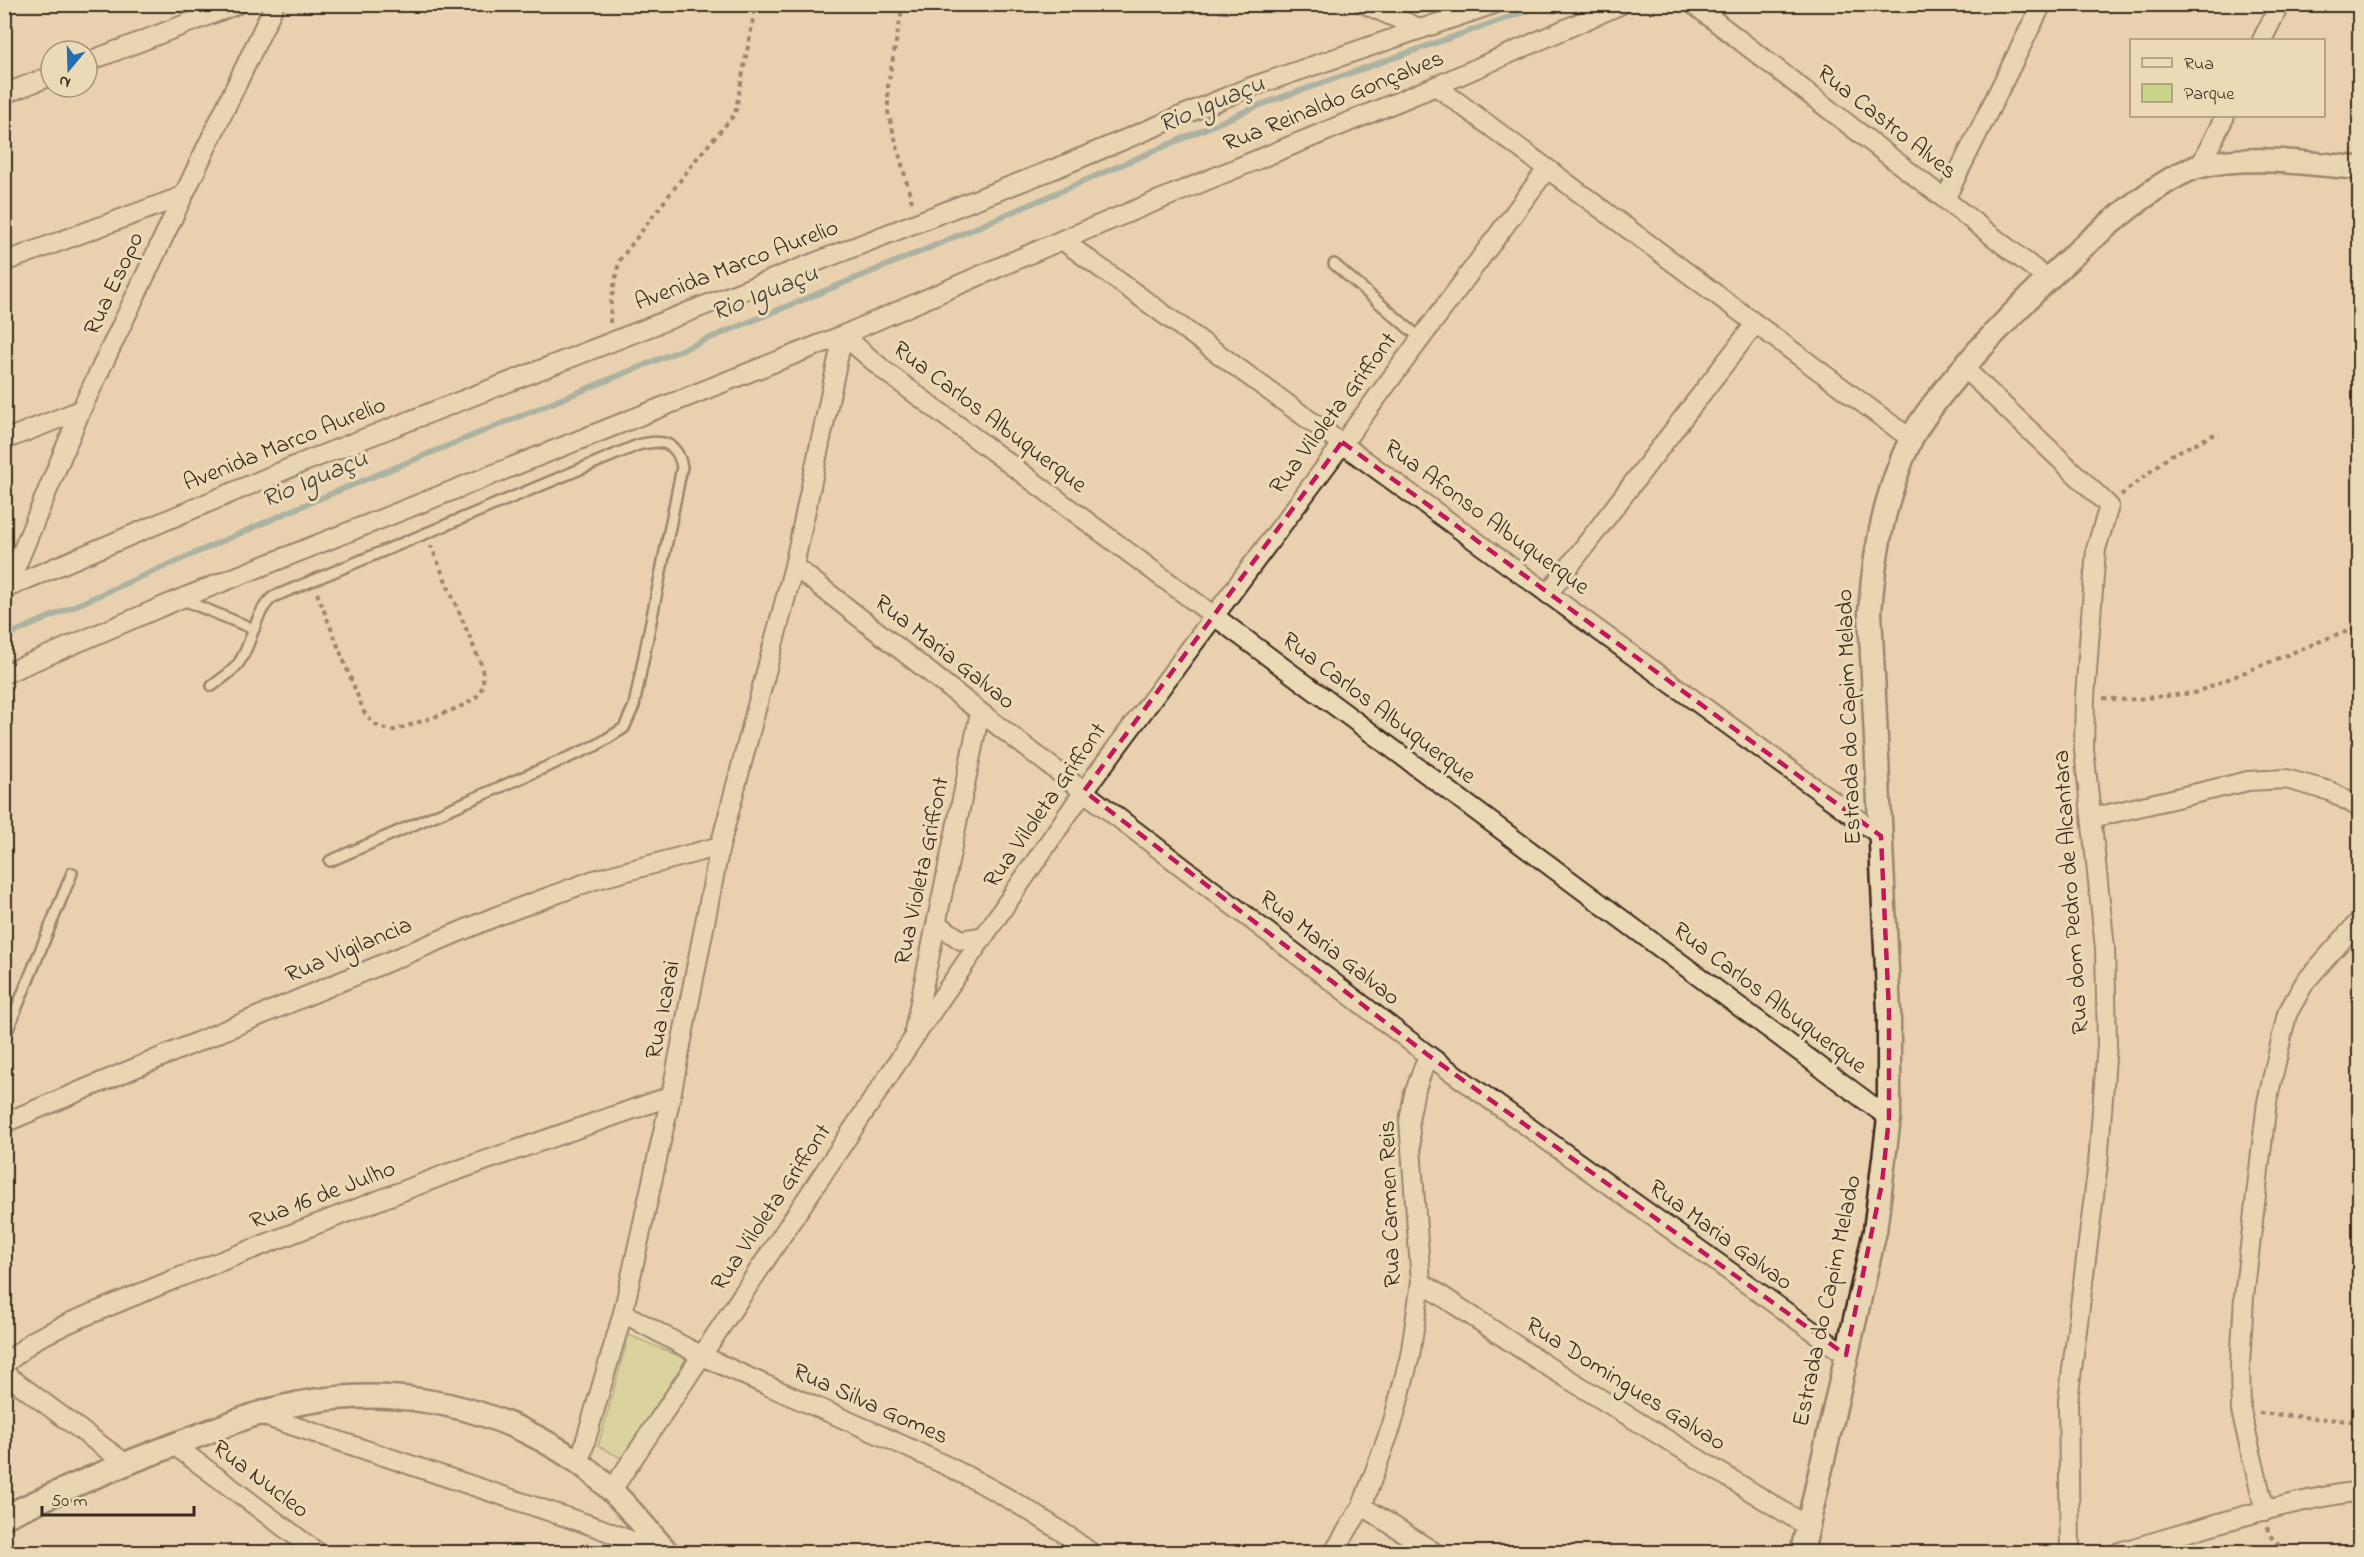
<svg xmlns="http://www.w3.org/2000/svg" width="2364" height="1557" font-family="'Indie Flower',sans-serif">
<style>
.green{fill:#c9d588;stroke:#828053;stroke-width:1.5}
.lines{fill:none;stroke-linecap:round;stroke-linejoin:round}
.stream{stroke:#648c91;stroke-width:6}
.service-casing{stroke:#3b2a1e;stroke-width:14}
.minor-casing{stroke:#3b2a1e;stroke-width:22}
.tertiary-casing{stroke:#3b2a1e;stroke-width:27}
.path{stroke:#3b2a1e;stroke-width:4;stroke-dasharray:4.5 4.5;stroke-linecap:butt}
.service{stroke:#ecdab7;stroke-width:9}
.minor{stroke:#ecdab7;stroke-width:18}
.tertiary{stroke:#ecdab7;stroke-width:22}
.marked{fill:none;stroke:#c2185b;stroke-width:4.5;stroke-dasharray:12 8;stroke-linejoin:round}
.labels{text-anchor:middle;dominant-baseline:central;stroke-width:6;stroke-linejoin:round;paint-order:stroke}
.street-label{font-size:24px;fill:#3b2a1e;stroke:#ecdab7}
.water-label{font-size:26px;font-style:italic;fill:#45433b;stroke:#ecdab7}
</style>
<rect width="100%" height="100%" fill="#e9d1af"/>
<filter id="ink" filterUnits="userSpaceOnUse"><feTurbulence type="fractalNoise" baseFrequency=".0167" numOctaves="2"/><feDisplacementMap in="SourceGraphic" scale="12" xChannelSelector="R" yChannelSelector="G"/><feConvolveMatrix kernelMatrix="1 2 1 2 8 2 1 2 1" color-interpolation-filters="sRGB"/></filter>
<g filter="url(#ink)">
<path class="green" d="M 629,1335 L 686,1359 L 623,1459 L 598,1446 Z"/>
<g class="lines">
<path class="stream" d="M 4,637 L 316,500 L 929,248 L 1260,105 L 1546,4"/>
<g class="service-casing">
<g id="service">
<path d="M 1334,264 L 1420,338"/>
<path d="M 181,599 L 254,629"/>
<path d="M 212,686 C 221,679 231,673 238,664 C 253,644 253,614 273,597 L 638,445 C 661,439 677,441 682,467 L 634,706 L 624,728 L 597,745 L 330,861"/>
<path d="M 4,1039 L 72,873"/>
</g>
</g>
<g class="minor-casing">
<g id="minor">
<path d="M 1364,4 L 1421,29"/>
<path d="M 1693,4 L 2049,280"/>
<path d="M 2262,40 L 2280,4"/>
<path d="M 87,62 L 238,4"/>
<path d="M 1436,86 L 1911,439"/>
<path d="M 4,94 L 51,76"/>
<path d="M 2200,166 L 2225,116"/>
<path d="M 1945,199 L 2042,4"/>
<path d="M 1062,240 L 1881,836"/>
<path d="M 4,262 L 183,196"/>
<path d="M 1963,367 L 2109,506 L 2096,549 L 2085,697 L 2084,749 L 2105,948 L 2107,1044 L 2098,1164 L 2068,1401 L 2070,1552"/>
<path d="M 4,440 L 81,410"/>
<path d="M 794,566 L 980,712 L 1428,1055 L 1846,1355"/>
<path d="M 7,588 L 81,410 L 275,4"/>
<path d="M 4,589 L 304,462 L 1054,169 L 1248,88 L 1494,4"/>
<path d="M 1548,594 L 1755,324"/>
<path d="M 4,674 L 180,599 L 843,335 L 1062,240 L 1436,86 L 1622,4"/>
<path d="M 2092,818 L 2248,781 L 2286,779 L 2330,791 L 2360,808"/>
<path d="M 937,924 L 961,940 L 984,936"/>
<path d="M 914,1031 L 980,712"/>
<path d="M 4,1123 L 497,916 L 594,880 L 720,846"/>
<path d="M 1421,1282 L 1544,1364 L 1807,1526"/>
<path d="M 623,1313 C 650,1327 676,1343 703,1356 C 833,1419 974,1464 1090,1552"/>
<path d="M 4,1365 L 34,1340 L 71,1322 L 175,1279 L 444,1175 L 671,1096"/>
<path d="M 4,1373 L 125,1463"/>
<path d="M 258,1414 L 599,1528 L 660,1552"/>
<path d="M 174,1445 L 317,1552"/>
<path d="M 579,1463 L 623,1313 L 671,1096 L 720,846 L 794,566 L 843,335 L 886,372 L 1889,1118"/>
<path d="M 612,1490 L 913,1039 L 1084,791 L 1547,169"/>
<path d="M 1362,1506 L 1434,1552"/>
<path d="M 2265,1511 L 2241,1411 L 2240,1365 L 2244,1297 L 2267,1102 L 2287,1014 L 2305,982 L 2360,920"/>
<path d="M 1334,1552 L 1362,1506 L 1392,1425 L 1410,1356 L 1421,1282 L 1409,1121 L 1414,1094 L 1428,1055"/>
<path d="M 2119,1552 C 2199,1530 2278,1502 2360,1491"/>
</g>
</g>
<g class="tertiary-casing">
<g id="tertiary">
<path d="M 4,1517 C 63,1489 123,1464 184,1441 C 209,1432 232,1422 257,1414 C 368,1380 482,1396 578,1462 C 613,1487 639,1521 667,1552"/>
<path d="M 1802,1552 L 1875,1231 L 1889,1118 L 1889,1012 L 1870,612 C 1874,553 1885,494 1910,441 C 1940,377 2134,181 2201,166 C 2251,154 2309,164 2360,168"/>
</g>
</g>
<g class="path">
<path d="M 903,4 L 888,85 L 888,112 L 913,206"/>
<path d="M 610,323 L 611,301 L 619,261 L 698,157 L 735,114 L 756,4"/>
<path d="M 2121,495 L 2171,455 L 2219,432"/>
<path d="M 317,593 L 364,712 C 373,724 379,730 395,730 C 412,724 467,708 477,696 C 486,686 483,675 481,664 L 431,546"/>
<path d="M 2103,698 L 2126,700 L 2194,693 L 2338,634 L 2360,628"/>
<path d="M 2259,1413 L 2360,1422"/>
<path d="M 2267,1527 C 2270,1542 2284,1548 2297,1552"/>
</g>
<use href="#service" class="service"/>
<use href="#minor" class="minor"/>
<use href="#tertiary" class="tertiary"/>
</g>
</g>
<path d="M0 0H2364V1557H0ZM 1342,442 L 1881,836 L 1889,1012 L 1889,1118 L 1882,1183 L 1846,1355 L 1428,1055 L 1084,791 Z" fill="#e9d1af" fill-opacity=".55" fill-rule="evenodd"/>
<path class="marked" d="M 1342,442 L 1881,836 L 1889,1012 L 1889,1118 L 1882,1183 L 1846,1355 L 1428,1055 L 1084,791 Z"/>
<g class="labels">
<g class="street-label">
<text transform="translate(1334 102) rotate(-22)">Rua Reinaldo Gonçalves</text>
<text transform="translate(1886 123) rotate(38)">Rua Castro Alves</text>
<text transform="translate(737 266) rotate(-21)">Avenida Marco Aurelio</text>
<text transform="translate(115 284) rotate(-65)">Rua Esopo</text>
<text transform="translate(1334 414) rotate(-53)">Rua Viloleta Griffont</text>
<text transform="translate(989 418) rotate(37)">Rua Carlos Albuquerque</text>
<text transform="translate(285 445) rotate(-22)">Avenida Marco Aurelio</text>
<text transform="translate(1486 518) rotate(36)">Rua Afonso Albuquerque</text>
<text transform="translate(944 653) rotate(38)">Rua Maria Galvao</text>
<text transform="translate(1378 709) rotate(37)">Rua Carlos Albuquerque</text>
<text transform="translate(1850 717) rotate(-92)">Estrada do Capim Melado</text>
<text transform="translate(1046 806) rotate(-55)">Rua Viloleta Griffont</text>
<text transform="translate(923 871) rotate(-78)">Rua Violeta Griffont</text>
<text transform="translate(2072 892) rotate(-94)">Rua dom Pedro de Alcantara</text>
<text transform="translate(1329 949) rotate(38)">Rua Maria Galvao</text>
<text transform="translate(349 951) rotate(-23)">Rua Vigilancia</text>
<text transform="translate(1769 999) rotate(37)">Rua Carlos Albuquerque</text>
<text transform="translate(664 1010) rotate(-79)">Rua Icarai</text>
<text transform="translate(323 1196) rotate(-21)">Rua 16 de Julho</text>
<text transform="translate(1391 1204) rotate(-92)">Rua Carmen Reis</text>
<text transform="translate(772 1208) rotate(-56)">Rua Viloleta Griffont</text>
<text transform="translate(1720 1236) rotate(36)">Rua Maria Galvao</text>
<text transform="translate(1828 1301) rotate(-78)">Estrada do Capim Melado</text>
<text transform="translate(1625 1385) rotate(32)">Rua Domingues Galvao</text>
<text transform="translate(870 1405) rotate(24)">Rua Silva Gomes</text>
<text transform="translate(260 1480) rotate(37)">Rua Nucleo</text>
</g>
<g class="water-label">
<text transform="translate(1212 105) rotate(-23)">Rio Iguaçu</text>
<text transform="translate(765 294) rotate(-22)">Rio Iguaçu</text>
<text transform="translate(315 480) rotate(-23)">Rio Iguaçu</text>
</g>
</g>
<rect width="2364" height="1557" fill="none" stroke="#ecdab7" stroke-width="24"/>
<rect x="12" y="12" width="2340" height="1533" fill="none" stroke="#3b2a1e" stroke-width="2" filter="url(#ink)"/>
<rect x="2130" y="39" width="195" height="78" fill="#ecdab7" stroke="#a5947a" stroke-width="1.5"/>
<rect x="2142" y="58" width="30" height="9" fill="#ecdab7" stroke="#a5947a" stroke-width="1.5"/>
<text x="2184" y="69" font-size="18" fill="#3b2a1e">Rua</text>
<rect x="2142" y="84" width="30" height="18" fill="#c9d588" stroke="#a5947a" stroke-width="1.5"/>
<text x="2184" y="99" font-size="18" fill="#3b2a1e">Parque</text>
<g transform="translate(69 69) rotate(199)"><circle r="28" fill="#ecdab7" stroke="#a5947a" stroke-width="1.5"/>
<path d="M0-4.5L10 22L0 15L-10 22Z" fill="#1f6fb2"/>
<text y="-9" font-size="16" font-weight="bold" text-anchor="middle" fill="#3b2a1e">N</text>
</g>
<path d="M42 1506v9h152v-9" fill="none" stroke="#3b2a1e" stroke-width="3"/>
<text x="51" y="1506" font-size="18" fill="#3b2a1e" stroke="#ecdab7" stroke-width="4.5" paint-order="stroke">50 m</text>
</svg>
